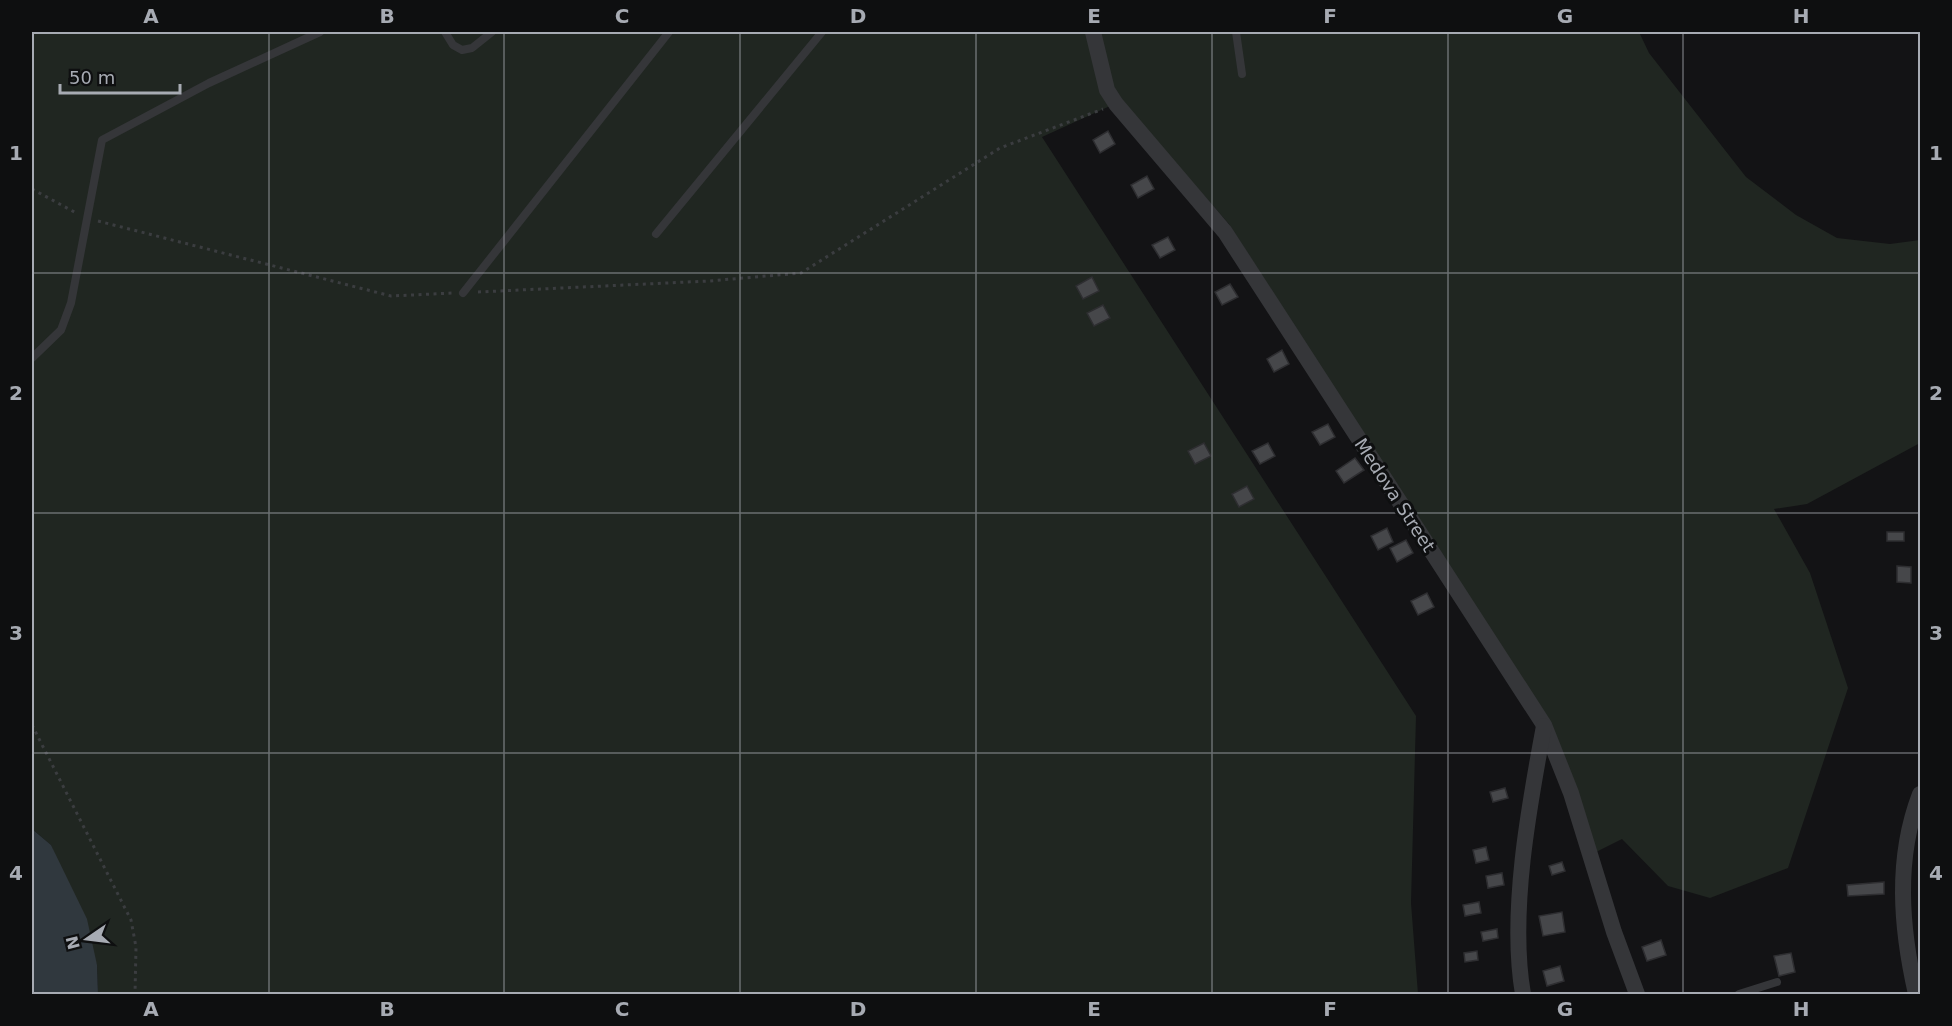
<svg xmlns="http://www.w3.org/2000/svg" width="1952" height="1026" font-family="'DejaVu Sans',sans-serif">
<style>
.green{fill:#202621}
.water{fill:#30383e}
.building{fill:#46474a;stroke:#2e2e31;stroke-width:1.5}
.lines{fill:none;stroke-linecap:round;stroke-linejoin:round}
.path{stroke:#3b3d40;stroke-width:3;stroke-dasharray:3 4.5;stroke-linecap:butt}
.lane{stroke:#353639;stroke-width:8}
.street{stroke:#353639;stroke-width:16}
.grid{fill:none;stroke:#a7abb3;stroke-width:1.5;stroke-opacity:0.55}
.labels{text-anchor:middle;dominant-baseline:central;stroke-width:6;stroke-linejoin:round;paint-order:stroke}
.street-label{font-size:18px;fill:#a7abb3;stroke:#0e0f10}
.neatline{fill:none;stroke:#a7abb3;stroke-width:2}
.grid-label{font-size:20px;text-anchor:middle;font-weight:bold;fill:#a7abb3}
</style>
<rect width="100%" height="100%" fill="#131315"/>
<path class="green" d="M 32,32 L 1639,32 L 1649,53 L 1746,177 L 1796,215 L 1837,238 L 1890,244 L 1920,240 L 1920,443 L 1807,504 L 1774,509 L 1810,573 L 1848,688 L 1788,868 L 1710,898 L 1668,886 L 1622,839 L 1596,852 L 1547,720 L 1229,224 L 1121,101 L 1042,137 L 1416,716 L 1411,903 L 1418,994 L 98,994 L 97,965 L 51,845 L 32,829 Z"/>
<path class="water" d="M 32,829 L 51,845 L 87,919 L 97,965 L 98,994 L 32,994 Z"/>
<g class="building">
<path d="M 1108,131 L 1115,144 L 1100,153 L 1093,140 Z"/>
<path d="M 1147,176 L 1154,189 L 1138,198 L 1131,185 Z"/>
<path d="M 1168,237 L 1175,250 L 1160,258 L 1152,245 Z"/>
<path d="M 1092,277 L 1099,291 L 1083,299 L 1076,286 Z"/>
<path d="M 1230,284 L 1238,297 L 1222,305 L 1215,292 Z"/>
<path d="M 1103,305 L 1110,318 L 1094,326 L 1087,313 Z"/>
<path d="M 1282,350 L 1289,364 L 1274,372 L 1267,359 Z"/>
<path d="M 1328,424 L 1335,437 L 1320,445 L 1312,432 Z"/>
<path d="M 1204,443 L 1211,456 L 1195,464 L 1188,451 Z"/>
<path d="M 1268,443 L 1275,456 L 1260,464 L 1252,451 Z"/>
<path d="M 1355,458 L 1364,470 L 1344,483 L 1336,471 Z"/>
<path d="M 1247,486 L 1254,499 L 1239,507 L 1232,494 Z"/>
<path d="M 1387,528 L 1393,542 L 1378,550 L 1371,536 Z"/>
<rect x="1887" y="532" width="17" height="9"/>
<path d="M 1406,540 L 1413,553 L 1397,562 L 1390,548 Z"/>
<path d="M 1897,566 L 1911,567 L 1911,583 L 1897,582 Z"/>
<path d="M 1427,593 L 1434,607 L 1418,615 L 1411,601 Z"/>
<path d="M 1505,788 L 1508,798 L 1493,802 L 1490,792 Z"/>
<path d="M 1486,847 L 1489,860 L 1476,863 L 1473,850 Z"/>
<path d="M 1562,862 L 1565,871 L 1552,875 L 1549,866 Z"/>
<path d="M 1502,873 L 1504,885 L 1488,888 L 1486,876 Z"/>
<path d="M 1884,882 L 1884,894 L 1848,896 L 1847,885 Z"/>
<path d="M 1479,902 L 1481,913 L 1465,916 L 1463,905 Z"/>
<path d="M 1562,912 L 1565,932 L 1543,936 L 1539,916 Z"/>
<path d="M 1497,929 L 1498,938 L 1483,941 L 1481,932 Z"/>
<path d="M 1661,940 L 1666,955 L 1647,961 L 1642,947 Z"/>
<path d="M 1477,951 L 1478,960 L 1465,962 L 1464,953 Z"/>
<path d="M 1791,953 L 1795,972 L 1779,976 L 1774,956 Z"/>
<path d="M 1560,966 L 1564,981 L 1547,986 L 1543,971 Z"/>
</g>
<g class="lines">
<g class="path">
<path d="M 32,189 L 78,214"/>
<path d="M 98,221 L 391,296 L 453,293"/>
<path d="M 478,292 L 709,281 L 801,273 L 1000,148 L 1103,109"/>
<path d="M 32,725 L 131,920 L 136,947 L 135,994"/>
</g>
<g class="lane">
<path d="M 445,32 L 453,45 L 462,50 L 472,48 L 492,32"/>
<path d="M 1236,32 L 1242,74"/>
<path d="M 656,234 L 822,32"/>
<path d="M 463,293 L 669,32"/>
<path d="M 32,358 L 61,330 L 71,303 L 102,140 L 209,83 L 320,32"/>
<path d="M 1739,994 L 1777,982"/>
</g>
<g class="street">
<path d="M 1093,32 L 1107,90 L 1116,104 L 1225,232 L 1544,725 L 1571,793 L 1614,932 L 1637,994"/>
<path d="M 1523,994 C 1509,914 1529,806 1544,726"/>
<path d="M 1916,994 C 1901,928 1895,859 1920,794"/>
</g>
</g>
<path class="grid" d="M 269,32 L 269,994M 504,32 L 504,994M 740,32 L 740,994M 976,32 L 976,994M 1212,32 L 1212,994M 1448,32 L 1448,994M 1683,32 L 1683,994M 32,273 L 1920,273M 32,513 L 1920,513M 32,753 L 1920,753"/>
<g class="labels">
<g class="street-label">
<text transform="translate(1395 495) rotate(57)">Medova Street</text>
</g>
</g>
<rect width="1952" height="1026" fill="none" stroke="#0e0f10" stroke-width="66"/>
<g transform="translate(87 939) rotate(256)" stroke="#0e0f10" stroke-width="4.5" paint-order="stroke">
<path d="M0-4.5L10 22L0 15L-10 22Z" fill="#a7abb3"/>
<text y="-9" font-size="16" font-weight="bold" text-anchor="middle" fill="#a7abb3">N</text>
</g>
<path d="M60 84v9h120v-9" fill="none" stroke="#a7abb3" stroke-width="3"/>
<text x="69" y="84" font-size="18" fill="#a7abb3" stroke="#0e0f10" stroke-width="4.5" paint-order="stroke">50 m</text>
<rect x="33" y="33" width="1886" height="960" class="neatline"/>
<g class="grid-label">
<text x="151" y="23">A</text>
<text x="387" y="23">B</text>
<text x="622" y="23">C</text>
<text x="858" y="23">D</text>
<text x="1094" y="23">E</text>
<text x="1330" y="23">F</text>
<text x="1565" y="23">G</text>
<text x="1801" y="23">H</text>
<text x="16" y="160">1</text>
<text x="1936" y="160">1</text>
<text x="16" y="400">2</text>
<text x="1936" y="400">2</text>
<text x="16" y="640">3</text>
<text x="1936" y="640">3</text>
<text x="16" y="880">4</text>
<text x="1936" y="880">4</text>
<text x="151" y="1016">A</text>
<text x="387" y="1016">B</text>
<text x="622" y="1016">C</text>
<text x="858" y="1016">D</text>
<text x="1094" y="1016">E</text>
<text x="1330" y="1016">F</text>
<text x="1565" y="1016">G</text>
<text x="1801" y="1016">H</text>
</g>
</svg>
